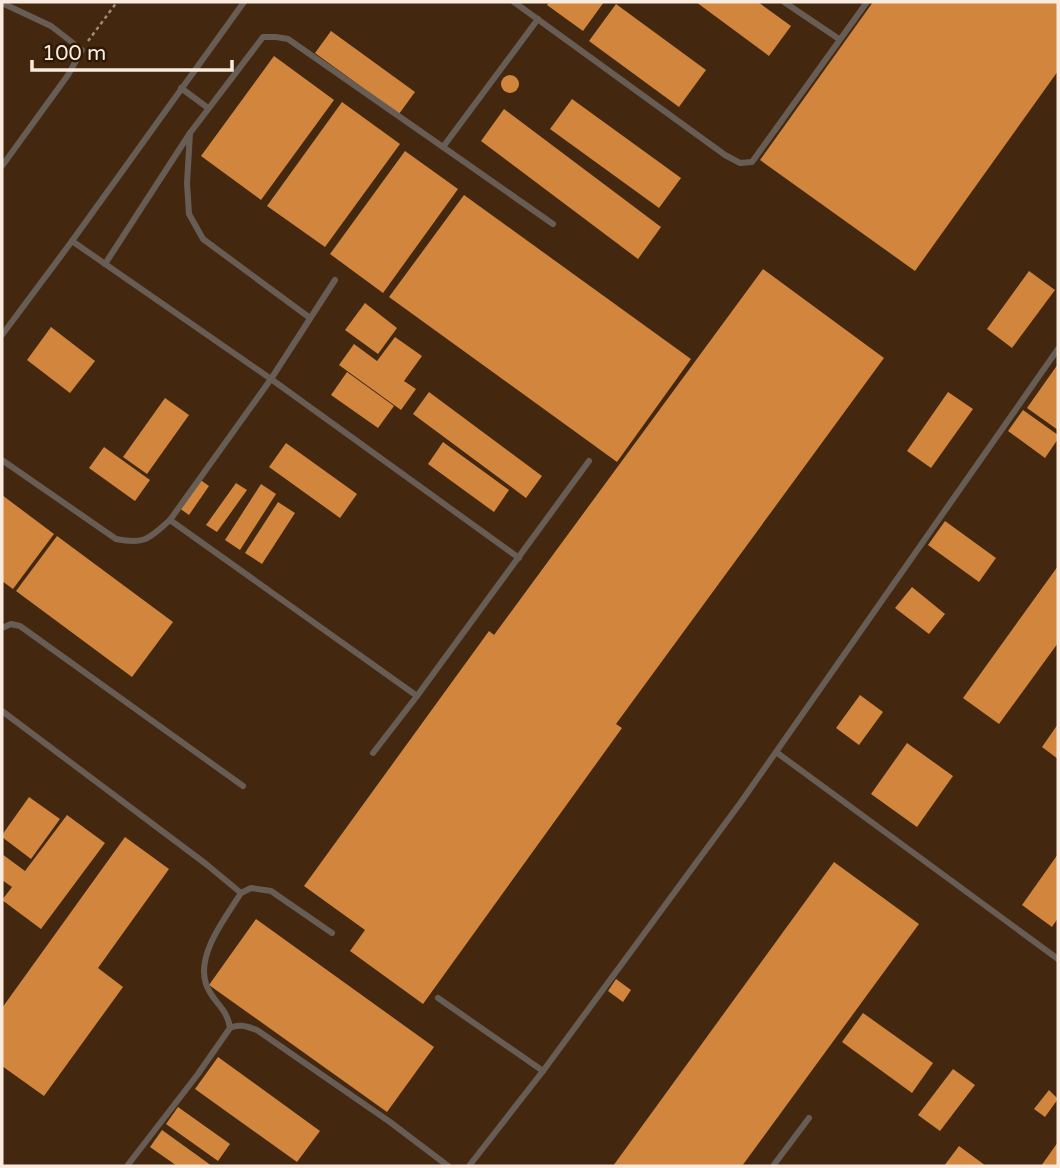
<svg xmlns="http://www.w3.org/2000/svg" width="1060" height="1168" font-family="'Varela Round',sans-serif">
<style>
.built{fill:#43280f}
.building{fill:#d1853d}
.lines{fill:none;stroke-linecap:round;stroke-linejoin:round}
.path{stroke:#9e8c7d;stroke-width:2.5;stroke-dasharray:3.5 3.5;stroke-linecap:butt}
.service{stroke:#685d54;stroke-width:6}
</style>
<rect width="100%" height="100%" fill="#38220f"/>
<rect class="built" x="2" y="2" width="1056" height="1164"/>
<g class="building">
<path d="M 549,2 L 604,2 L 583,31 L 547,5 Z"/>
<path d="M 696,2 L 758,2 L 791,26 L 769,56 Z"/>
<path d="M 873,2 L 1058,2 L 1058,71 L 915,271 L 760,160 Z"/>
<path d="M 616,4 L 706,70 L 679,107 L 589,41 Z"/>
<path d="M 331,31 L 415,92 L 399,114 L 315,53 Z"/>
<path d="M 274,56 L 334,100 L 261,200 L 201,156 Z"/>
<circle cx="510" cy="84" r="9"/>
<path d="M 572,99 L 681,178 L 659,208 L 550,129 Z"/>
<path d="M 342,102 L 400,144 L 325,247 L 267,206 Z"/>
<path d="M 504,109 L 661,227 L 638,259 L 481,141 Z"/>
<path d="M 405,151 L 458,189 L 383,293 L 330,254 Z"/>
<path d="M 464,195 L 691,359 L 617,462 L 389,297 Z"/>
<path d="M 763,269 L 884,358 L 616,724 L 622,728 L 423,1004 L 350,951 L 365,930 L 304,886 L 489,631 L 494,635 Z"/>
<path d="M 1029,271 L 1055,290 L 1012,348 L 987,329 Z"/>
<path d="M 365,303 L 397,328 L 378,354 L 345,330 Z"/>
<path d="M 51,327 L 95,361 L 70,393 L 27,360 Z"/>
<path d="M 395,337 L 422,356 L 404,381 L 416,389 L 401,410 L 339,365 L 354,344 L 377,361 Z"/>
<path d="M 1058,364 L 1058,430 L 1027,408 Z"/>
<path d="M 347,372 L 394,406 L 378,428 L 331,395 Z"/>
<path d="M 429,392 L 542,476 L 526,498 L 413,414 Z"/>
<path d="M 948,392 L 973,409 L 931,468 L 907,451 Z"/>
<path d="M 165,398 L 189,415 L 147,474 L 123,457 Z"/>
<path d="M 1023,410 L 1058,435 L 1058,439 L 1045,458 L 1008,431 Z"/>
<path d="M 443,442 L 509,490 L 494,512 L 428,464 Z"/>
<path d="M 286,443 L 357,494 L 340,518 L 269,467 Z"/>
<path d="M 104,447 L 150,480 L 135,501 L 89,468 Z"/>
<path d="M 199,479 L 209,486 L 189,515 L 179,508 Z"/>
<path d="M 236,483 L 247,490 L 217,532 L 206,525 Z"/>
<path d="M 261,484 L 276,494 L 240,550 L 225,540 Z"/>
<path d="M 2,495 L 54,534 L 13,589 L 2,581 Z"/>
<path d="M 278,502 L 295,513 L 262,564 L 245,553 Z"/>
<path d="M 945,521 L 996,558 L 979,582 L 928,545 Z"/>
<path d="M 57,536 L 173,622 L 132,677 L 16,591 Z"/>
<path d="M 1058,566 L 1058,643 L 999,724 L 963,698 Z"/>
<path d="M 912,587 L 945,614 L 929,634 L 895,608 Z"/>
<path d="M 860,695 L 883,712 L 859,745 L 836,728 Z"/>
<path d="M 1058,724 L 1058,759 L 1042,747 Z"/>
<path d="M 907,743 L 953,776 L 917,827 L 871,794 Z"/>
<path d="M 29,797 L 60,819 L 31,859 L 2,837 L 2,835 Z"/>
<path d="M 67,815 L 105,843 L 41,929 L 2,900 L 12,887 L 2,880 L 2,854 L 25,871 Z"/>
<path d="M 125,837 L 169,869 L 98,968 L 123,987 L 44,1096 L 2,1066 L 2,1008 Z"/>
<path d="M 1058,854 L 1058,918 L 1052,927 L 1022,905 Z"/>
<path d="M 834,862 L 919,924 L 742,1166 L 613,1166 Z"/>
<path d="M 256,919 L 434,1047 L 387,1112 L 209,985 Z"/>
<path d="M 616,979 L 631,990 L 623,1002 L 608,991 Z"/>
<path d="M 863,1013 L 933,1063 L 912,1093 L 842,1042 Z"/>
<path d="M 218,1057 L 320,1131 L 297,1162 L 195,1089 Z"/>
<path d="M 953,1069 L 975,1085 L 940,1131 L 918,1115 Z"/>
<path d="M 1049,1090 L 1058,1099 L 1045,1117 L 1034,1109 Z"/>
<path d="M 178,1107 L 230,1144 L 218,1161 L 166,1124 Z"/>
<path d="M 162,1130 L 212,1166 L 177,1166 L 150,1147 Z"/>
<path d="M 1058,1142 L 1058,1166 L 1041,1166 Z"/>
<path d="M 959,1146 L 986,1166 L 944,1166 Z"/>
</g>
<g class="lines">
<path class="path" d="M 88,41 L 117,2"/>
<g class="service">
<path d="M 514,2 L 725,155 L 740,163 L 752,162 L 867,2"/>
<path d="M 784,2 L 839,39"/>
<path d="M 2,3 L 51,26 L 82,50 L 68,75 L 2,166"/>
<path d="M 181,88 L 208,108"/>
<path d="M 443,147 L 553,224"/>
<path d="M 72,241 L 244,2"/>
<path d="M 105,264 L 190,133"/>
<path d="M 310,318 L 203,239 L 189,214 L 187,183 L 190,133 L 263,37 L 276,37 L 288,39 L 443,147 L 538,19"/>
<path d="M 2,335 L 72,241 L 271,379 L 519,558"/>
<path d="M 2,460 L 116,539 C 146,545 149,538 170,520 L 271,379 L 335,280"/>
<path d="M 170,520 L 417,696"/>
<path d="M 2,628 L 11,624 L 20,626 L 243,786"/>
<path d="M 2,711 L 206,864 L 241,893 C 226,917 196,954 206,984 C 212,1002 227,1007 230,1028 L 198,1074 L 127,1166"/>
<path d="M 776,752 L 1058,959"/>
<path d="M 373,753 L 417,696 L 589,461"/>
<path d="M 241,893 L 251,888 L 271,891 L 332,933"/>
<path d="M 438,998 L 543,1071"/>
<path d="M 230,1028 C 239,1023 248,1027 257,1030 L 390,1122 L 448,1166"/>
<path d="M 469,1166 L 543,1071 L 741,802 L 1058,349"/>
<path d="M 773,1166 L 809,1118"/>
</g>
</g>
<rect width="1060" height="1168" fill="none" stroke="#f9ebdf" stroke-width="7"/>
<path d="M32 60v10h200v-10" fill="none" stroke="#f9ebdf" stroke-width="3.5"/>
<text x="42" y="60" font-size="21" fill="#f9ebdf" stroke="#2d1906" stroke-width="5" paint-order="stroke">100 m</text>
</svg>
